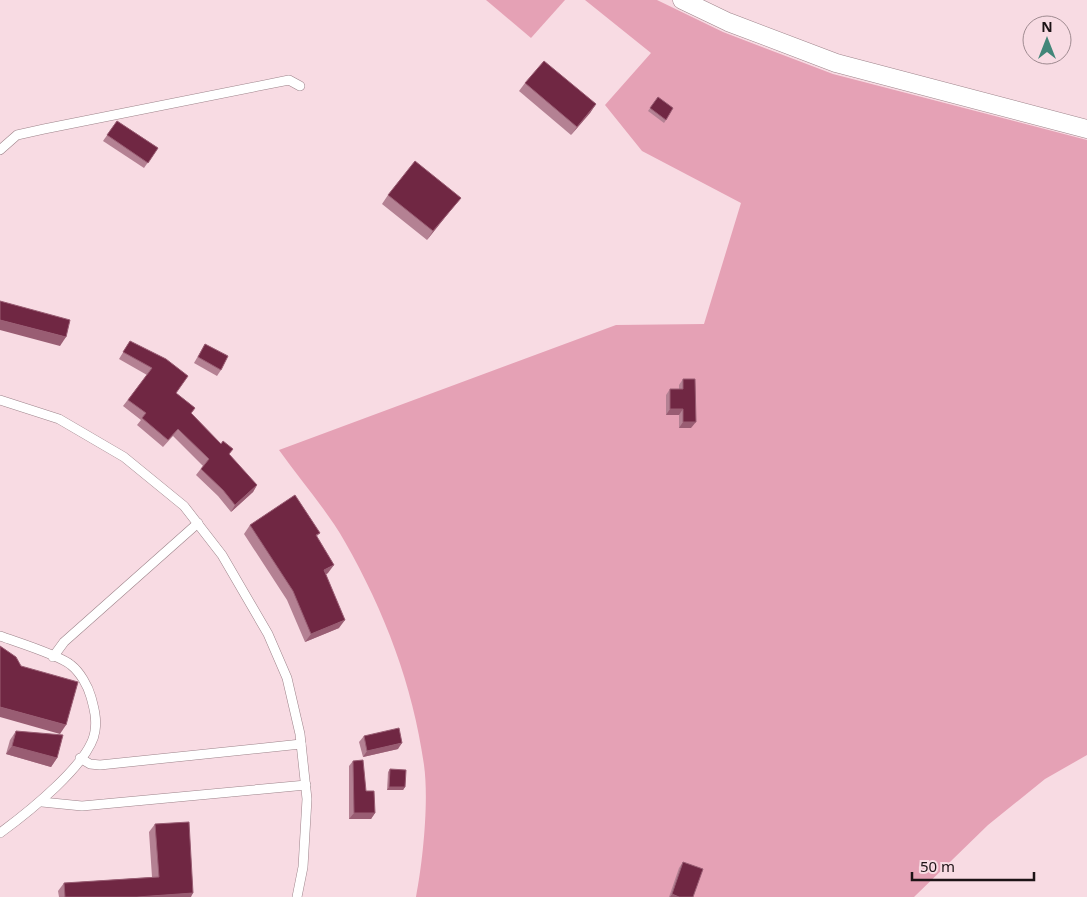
<svg xmlns="http://www.w3.org/2000/svg" width="1087" height="897" font-family="'Noto Sans',sans-serif">
<style>
.green{fill:#e5a1b5}
.lines{fill:none;stroke-linecap:round;stroke-linejoin:round}
.lane-casing{stroke:#9d838a;stroke-width:10}
.street-casing{stroke:#9d838a;stroke-width:19}
.lane{stroke:#fff;stroke-width:9}
.street{stroke:#fff;stroke-width:18}
.wall{fill:#b48193}
.shaded-wall{fill:#995d73}
.building{fill:#702743;stroke:#995d73}
</style>
<rect width="100%" height="100%" fill="#f8dbe3"/>
<g class="green">
<path d="M 486,0 L 565,0 L 531,38 Z"/>
<path d="M 585,0 L 657,0 L 723,32 L 833,74 L 1087,140 L 1087,755 L 1045,779 L 988,825 L 914,897 L 416,897 C 423,861 429,801 424,765 C 413,686 385,612 345,542 C 327,510 300,480 279,450 L 616,325 L 704,324 L 741,203 L 642,151 L 605,105 L 651,53 Z"/>
</g>
<g class="lines">
<g class="lane-casing">
<g id="lane">
<path d="M 0,150 L 17,135 L 44,129 L 289,80 L 300,86"/>
<path d="M 0,400 L 59,419 L 124,457 L 184,506 L 222,555 L 268,634 L 287,678 L 300,734 L 307,799 L 303,867 L 297,897"/>
<path d="M 0,636 C 16,642 59,655 71,665 C 80,672 88,686 91,697 C 94,708 97,719 95,731 C 91,763 26,814 0,833"/>
<path d="M 53,657 L 64,642 L 198,523"/>
<path d="M 80,758 L 90,764 L 100,765 L 301,744"/>
<path d="M 42,802 L 82,806 L 306,785"/>
</g>
</g>
<g class="street-casing">
<path id="street" d="M 682,0 L 728,22 L 836,63 L 1087,129"/>
</g>
<use href="#lane" class="lane"/>
<use href="#street" class="street"/>
</g>
<g class="wall">
<path d="M 525,83 L 596,104 L 590,113 L 571,135 L 519,91 Z"/>
<path d="M 658,97 L 666,120 L 664,123 L 648,111 Z"/>
<path d="M 117,121 L 158,148 L 144,168 L 103,141 Z"/>
<path d="M 388,195 L 461,198 L 454,206 L 427,240 L 382,204 Z"/>
<path d="M 130,341 L 176,393 L 195,408 L 191,414 L 257,485 L 253,492 L 231,512 L 218,496 L 196,475 L 203,466 L 173,436 L 163,447 L 137,425 L 141,420 L 123,406 L 147,375 L 119,359 Z"/>
<path d="M 205,344 L 221,370 L 217,376 L 194,363 Z"/>
<path d="M 683,379 L 691,428 L 679,428 L 679,415 L 666,415 L 666,395 L 670,389 L 679,389 L 679,385 Z"/>
<path d="M 250,525 L 320,533 L 317,536 L 328,573 L 326,574 L 339,628 L 305,642 L 287,600 L 244,534 Z"/>
<path d="M 16,731 L 57,758 L 51,767 L 6,754 L 10,740 Z"/>
<path d="M 364,736 L 398,749 L 363,757 L 359,742 Z"/>
<path d="M 353,761 L 375,813 L 371,819 L 349,819 L 349,766 Z"/>
<path d="M 390,769 L 405,787 L 403,790 L 387,790 L 388,772 Z"/>
<path d="M 155,824 L 191,897 L 59,897 L 58,891 L 64,883 L 152,877 L 149,832 Z"/>
<path d="M 683,862 L 693,897 L 669,897 L 679,868 Z"/>
</g>
<g class="shaded-wall">
<path d="M 596,104 L 590,113 L 571,135 L 577,127 Z"/>
<path d="M 461,198 L 454,206 L 427,240 L 433,231 Z"/>
<path d="M 0,320 L 66,337 L 60,346 L 0,330 Z"/>
<path d="M 670,409 L 683,409 L 679,415 L 666,415 Z"/>
<path d="M 683,422 L 696,422 L 691,428 L 679,428 Z"/>
<path d="M 257,485 L 253,492 L 231,512 L 235,505 Z"/>
<path d="M 334,565 L 328,573 L 318,579 L 324,570 Z"/>
<path d="M 345,620 L 339,628 L 305,642 L 311,634 Z"/>
<path d="M 0,707 L 66,725 L 60,734 L 0,717 Z"/>
<path d="M 402,743 L 398,749 L 363,757 L 367,751 Z"/>
<path d="M 12,746 L 57,758 L 51,767 L 6,754 Z"/>
<path d="M 389,787 L 405,787 L 403,790 L 387,790 Z"/>
<path d="M 354,813 L 375,813 L 371,819 L 349,819 Z"/>
<path d="M 193,893 L 191,897 L 137,897 Z"/>
<path d="M 672,894 L 679,897 L 670,897 Z"/>
</g>
<g class="building">
<path d="M 544,61 L 596,104 L 577,127 L 525,83 Z"/>
<path d="M 658,97 L 673,108 L 666,120 L 650,108 Z"/>
<path d="M 117,121 L 158,148 L 148,163 L 107,135 Z"/>
<path d="M 415,161 L 461,198 L 433,231 L 388,195 Z"/>
<path d="M 0,301 L 70,320 L 66,337 L 0,320 Z"/>
<path d="M 130,341 L 166,359 L 188,376 L 176,393 L 195,408 L 191,413 L 221,444 L 223,441 L 233,449 L 229,454 L 257,485 L 235,505 L 223,490 L 201,469 L 209,459 L 178,429 L 168,440 L 142,418 L 146,413 L 128,400 L 152,368 L 123,352 Z"/>
<path d="M 205,344 L 228,356 L 221,370 L 198,357 Z"/>
<path d="M 683,379 L 695,379 L 696,422 L 683,422 L 683,409 L 670,409 L 670,389 L 683,389 Z"/>
<path d="M 295,495 L 320,533 L 316,535 L 334,565 L 324,570 L 345,620 L 311,634 L 293,591 L 250,525 Z"/>
<path d="M 0,646 L 16,657 L 21,666 L 78,682 L 66,725 L 0,707 Z"/>
<path d="M 399,728 L 402,743 L 367,751 L 364,736 Z"/>
<path d="M 16,731 L 63,735 L 57,758 L 12,746 Z"/>
<path d="M 363,760 L 366,791 L 374,791 L 375,813 L 354,813 L 353,761 Z"/>
<path d="M 390,769 L 406,770 L 405,787 L 389,787 Z"/>
<path d="M 189,822 L 193,893 L 137,897 L 65,897 L 64,883 L 159,877 L 155,824 Z"/>
<path d="M 683,862 L 703,869 L 693,897 L 679,897 L 672,894 Z"/>
</g>
<g transform="translate(1047 40)"><circle r="24" fill="#f8dbe3" stroke="#a08b91"/>
<path d="M0-4L9 19L0 12L-9 19Z" fill="#438679"/>
<text y="-8" font-size="14" font-weight="bold" text-anchor="middle" fill="#1d1316">N</text>
</g>
<path d="M912 872v8h122v-8" fill="none" stroke="#1d1316" stroke-width="2.5"/>
<text x="920" y="872" font-size="15" fill="#1d1316" stroke="#f8dbe3" stroke-width="4" paint-order="stroke">50 m</text>
</svg>
